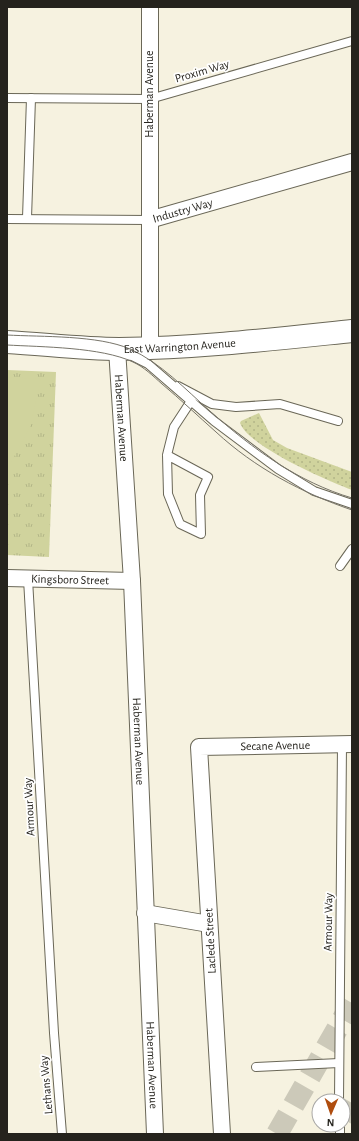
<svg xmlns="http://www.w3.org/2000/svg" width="359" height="1141" font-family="'Alegreya Sans',sans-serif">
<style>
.grass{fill:url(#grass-dots)}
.park{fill:url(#park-tufts)}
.pitch{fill:#d0d39d}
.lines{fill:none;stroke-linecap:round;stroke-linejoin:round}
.highway-tunnel{stroke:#ccc9b9;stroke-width:22;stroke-dasharray:22 11;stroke-linecap:butt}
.lane-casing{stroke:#6a6757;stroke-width:10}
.street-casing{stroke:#6a6757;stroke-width:18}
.secondary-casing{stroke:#6a6757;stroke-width:24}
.lane{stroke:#fff;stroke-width:8}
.street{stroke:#fff;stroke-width:16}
.secondary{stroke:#fff;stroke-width:22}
.tram{stroke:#78756a;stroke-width:1}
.labels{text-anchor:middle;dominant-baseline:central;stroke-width:3.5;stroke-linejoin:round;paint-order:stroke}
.street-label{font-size:12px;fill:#25231d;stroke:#fff}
</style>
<defs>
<pattern id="grass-dots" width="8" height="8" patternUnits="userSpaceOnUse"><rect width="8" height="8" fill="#d0d39d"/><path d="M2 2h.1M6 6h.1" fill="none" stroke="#b2b587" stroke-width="1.8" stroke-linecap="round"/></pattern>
<pattern id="park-tufts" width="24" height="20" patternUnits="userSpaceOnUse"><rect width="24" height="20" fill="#d0d39d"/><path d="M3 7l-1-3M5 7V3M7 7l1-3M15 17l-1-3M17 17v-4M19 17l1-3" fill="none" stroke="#b2b587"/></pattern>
</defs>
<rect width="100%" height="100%" fill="#f6f2e0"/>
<path class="grass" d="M 259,413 L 273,440 L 287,448 L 352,472 L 352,490 C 328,481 249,447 240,423 L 241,421 Z"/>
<path class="park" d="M 7,370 L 56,372 L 49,557 L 7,555 Z"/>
<path class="pitch" d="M 7,377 L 41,379 L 30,427 L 7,470 Z"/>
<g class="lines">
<g class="highway-tunnel">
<path d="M 343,1119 L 352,1103"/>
<path d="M 277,1134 L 352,1003"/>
</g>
<g class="lane-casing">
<g id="lane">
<path d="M 7,98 L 150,99 L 352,41"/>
<path d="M 27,218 L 31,98"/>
<path d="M 7,219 L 149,220"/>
<path d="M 130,355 L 148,364 L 214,421 L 278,469 L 314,491 L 352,504"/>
<path d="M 178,386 L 212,404 L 236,407 L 280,404 L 338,421"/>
<path d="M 167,455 L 208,477 L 200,495 L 201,534 L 180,524 L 168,494 L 167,455 L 174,427 L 191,401"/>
<path d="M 340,566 L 352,549"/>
<path d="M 28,579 L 54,1033 L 62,1134"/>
<path d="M 256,1067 L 339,1063"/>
<path d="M 339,1101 L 342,744"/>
<path d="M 340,1125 L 340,1134"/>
</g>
</g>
<g class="street-casing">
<g id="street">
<path d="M 150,7 L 150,348"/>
<path id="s1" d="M 149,220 L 352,162"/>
<path id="s2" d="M 117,349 L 132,581 L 155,1134"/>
<path id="s3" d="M 7,578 L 132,581"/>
<path d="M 145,913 L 209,924"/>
<path id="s4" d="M 222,1134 L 199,747 L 352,744"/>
</g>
</g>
<g class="secondary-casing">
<g id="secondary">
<path id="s5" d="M 7,342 C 44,344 82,349 119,349 C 197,348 275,339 352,331"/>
</g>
</g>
<use href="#lane" class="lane"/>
<use href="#street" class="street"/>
<use href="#secondary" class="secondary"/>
<g class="tram">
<path d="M 7,335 C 42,337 98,335 130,349 C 161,363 185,389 211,412 C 253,449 298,482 352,498"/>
<path d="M 7,345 C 42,347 101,347 133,362 C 144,367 153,376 162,384 C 180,399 198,416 216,432 C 255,468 302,493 352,510"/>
</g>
</g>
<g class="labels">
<g class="street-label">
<text transform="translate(202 71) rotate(-16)">Proxim Way</text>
<text transform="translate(149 94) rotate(-90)">Haberman Avenue</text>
<text stroke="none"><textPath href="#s1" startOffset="35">Industry Way</textPath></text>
<text stroke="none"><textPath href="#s5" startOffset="173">East Warrington Avenue</textPath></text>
<text stroke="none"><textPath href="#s2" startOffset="69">Haberman Avenue</textPath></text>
<text stroke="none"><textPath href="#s3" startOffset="63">Kingsboro Street</textPath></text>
<text stroke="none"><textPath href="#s2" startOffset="393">Haberman Avenue</textPath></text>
<text stroke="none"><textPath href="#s4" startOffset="464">Secane Avenue</textPath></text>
<text transform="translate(29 807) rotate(-93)">Armour Way</text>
<text transform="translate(328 922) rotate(-89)">Armour Way</text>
<text transform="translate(210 941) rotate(-93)">Laclede Street</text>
<text stroke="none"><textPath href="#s2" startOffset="717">Haberman Avenue</textPath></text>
<text transform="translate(46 1085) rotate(-95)">Lethans Way</text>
</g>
</g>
<rect width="359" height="1141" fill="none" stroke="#25231d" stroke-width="16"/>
<g transform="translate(331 1113) rotate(182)"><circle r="19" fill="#ffffff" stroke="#a8a7a5"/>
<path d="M0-3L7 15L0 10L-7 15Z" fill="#af4d0f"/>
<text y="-6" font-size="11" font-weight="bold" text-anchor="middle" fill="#25231d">N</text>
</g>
</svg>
